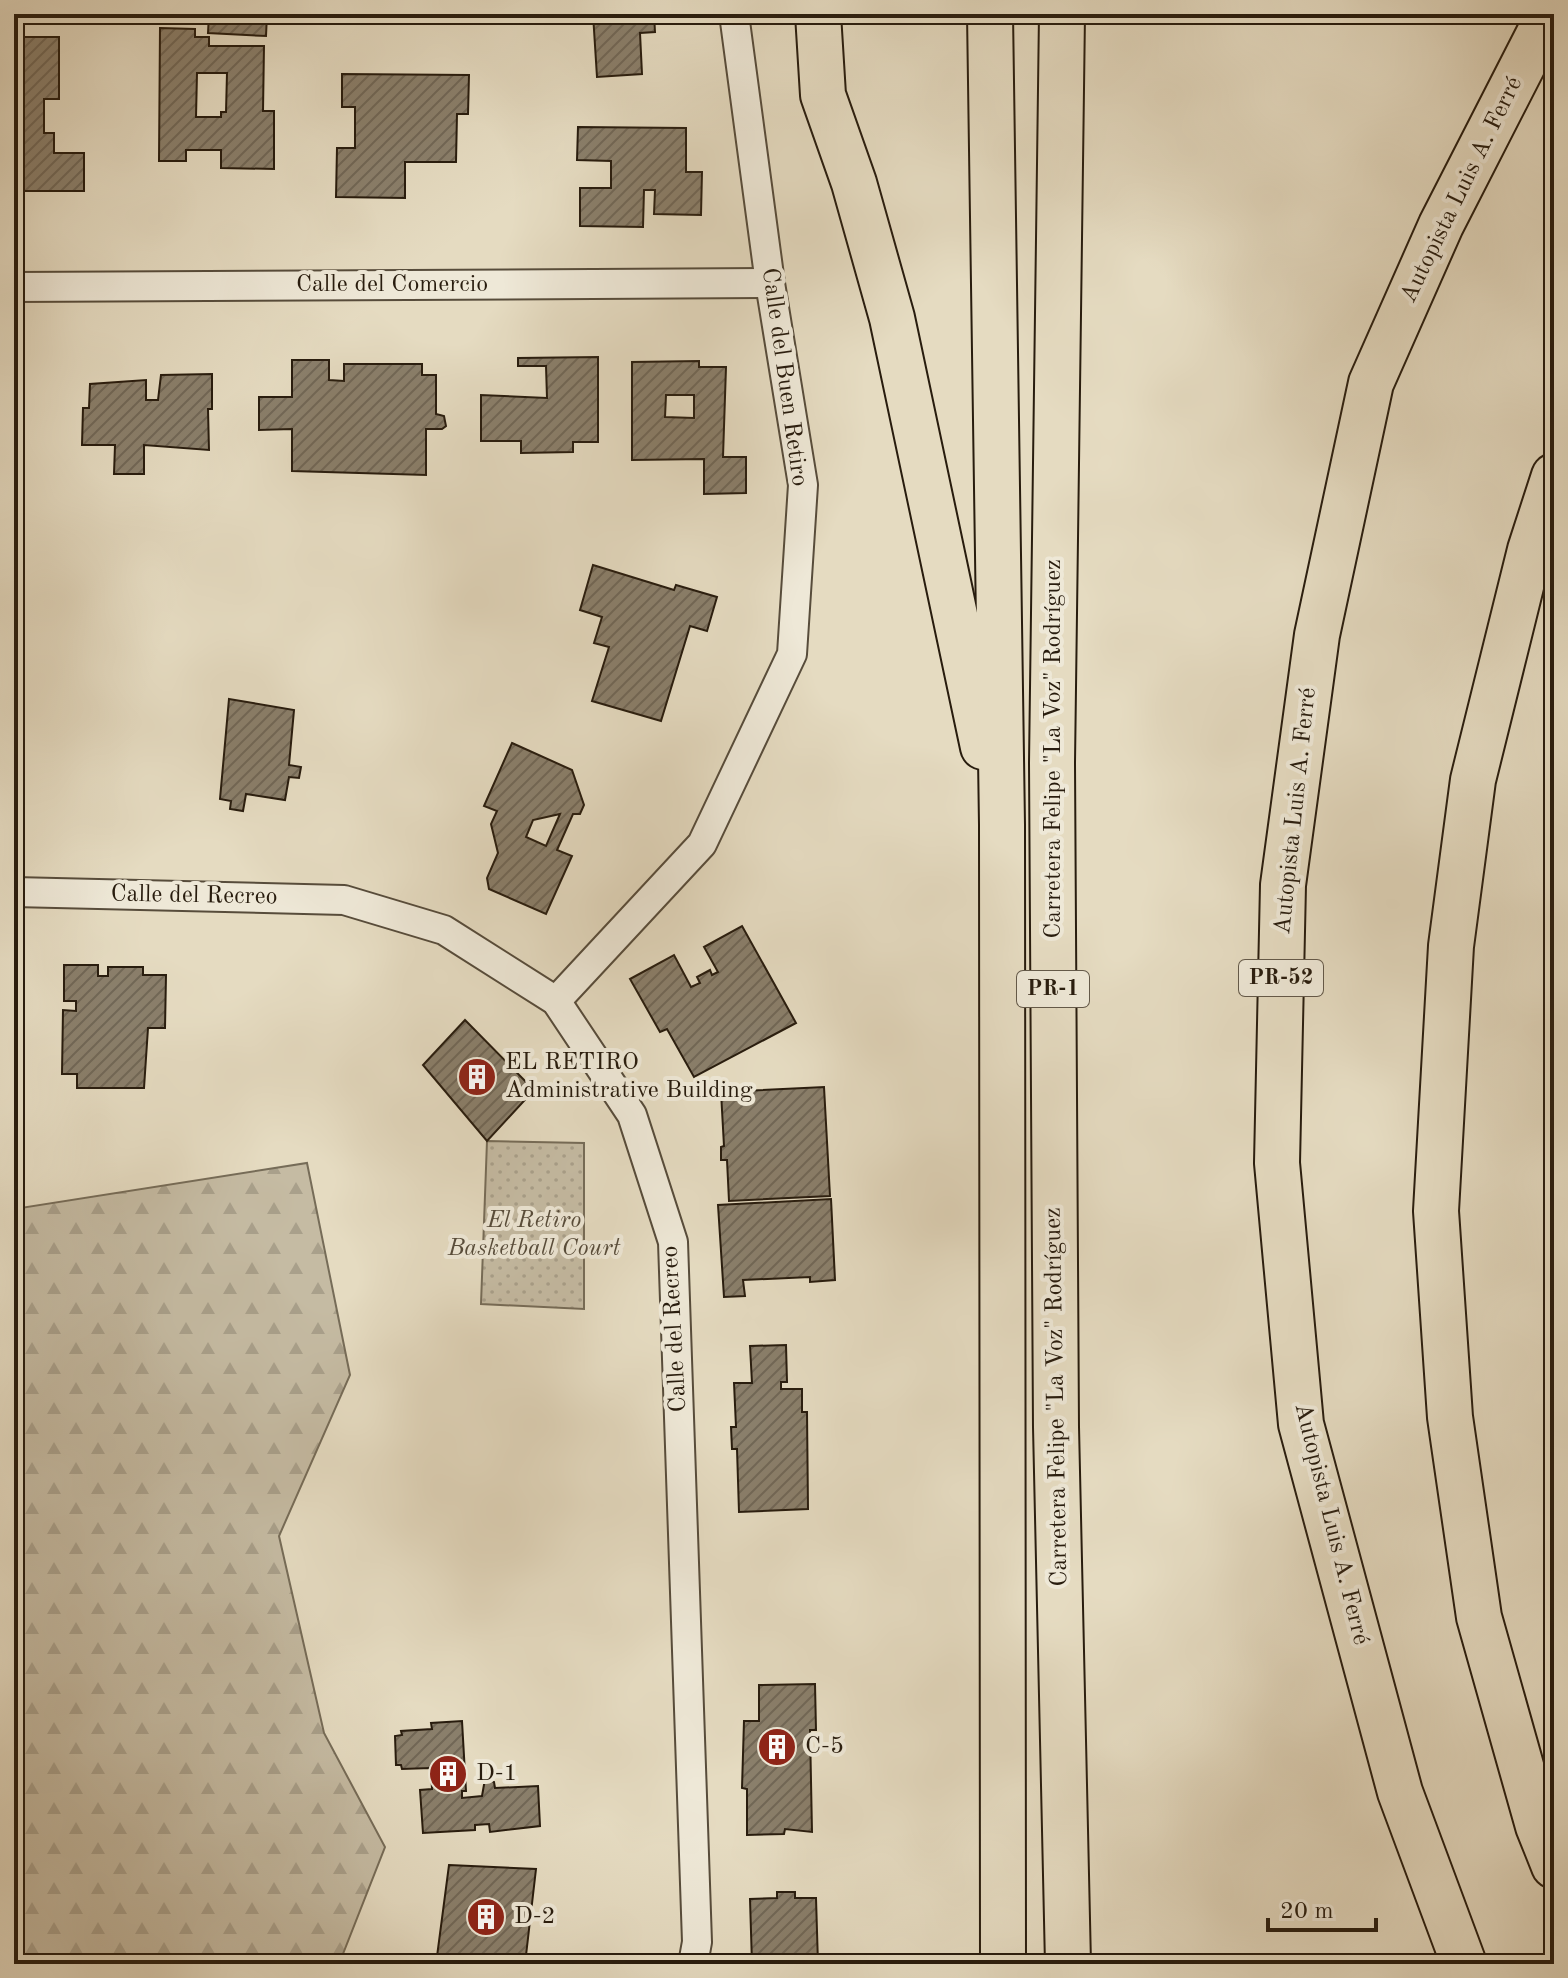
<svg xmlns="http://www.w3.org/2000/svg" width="1568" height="1978" font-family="'Old Standard TT',serif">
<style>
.forest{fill:url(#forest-firs);stroke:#766c58;stroke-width:2}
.park{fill:url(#park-dots);stroke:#766c58;stroke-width:2}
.building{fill:url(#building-hatch);stroke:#281c0e;stroke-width:2;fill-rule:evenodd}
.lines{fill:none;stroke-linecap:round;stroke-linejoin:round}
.street-casing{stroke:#574c3b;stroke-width:32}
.highway-casing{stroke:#281c0e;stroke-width:48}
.street{stroke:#eee8d7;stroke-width:28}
.highway{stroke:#e5dbc1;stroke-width:44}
.labels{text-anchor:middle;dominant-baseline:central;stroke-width:8;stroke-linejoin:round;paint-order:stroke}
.shield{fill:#eee8d7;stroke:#63594a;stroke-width:2}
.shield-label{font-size:22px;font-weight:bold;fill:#281c0e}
.street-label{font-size:24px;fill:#281c0e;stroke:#eee8d7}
.poi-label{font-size:24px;fill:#281c0e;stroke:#eee8d7;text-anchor:start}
.park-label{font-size:24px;font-style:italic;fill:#574c3b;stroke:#eee8d7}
</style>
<defs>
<pattern id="forest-firs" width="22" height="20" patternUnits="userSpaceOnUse" patternTransform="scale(2)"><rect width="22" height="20" fill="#c5bba3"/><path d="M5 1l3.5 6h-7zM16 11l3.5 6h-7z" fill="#a9a08b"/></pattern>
<pattern id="park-dots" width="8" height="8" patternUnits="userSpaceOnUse" patternTransform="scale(2)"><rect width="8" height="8" fill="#c5bba3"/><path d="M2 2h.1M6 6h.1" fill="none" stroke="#a9a08b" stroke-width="1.8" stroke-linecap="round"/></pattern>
<pattern id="building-hatch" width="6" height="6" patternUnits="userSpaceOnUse" patternTransform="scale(2)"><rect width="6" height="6" fill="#8a7f6b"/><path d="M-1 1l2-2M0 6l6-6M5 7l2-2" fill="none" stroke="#716756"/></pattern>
</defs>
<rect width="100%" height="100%" fill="#e5dbc1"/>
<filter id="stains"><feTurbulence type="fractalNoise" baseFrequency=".0025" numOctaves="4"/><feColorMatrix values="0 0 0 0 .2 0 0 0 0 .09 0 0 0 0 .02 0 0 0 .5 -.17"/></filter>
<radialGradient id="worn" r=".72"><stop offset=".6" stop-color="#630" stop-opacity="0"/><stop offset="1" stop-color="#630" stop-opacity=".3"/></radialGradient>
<path class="forest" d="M 307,1163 L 350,1375 L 279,1536 L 324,1733 L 385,1847 L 339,1964 L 14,1964 L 14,1209 Z"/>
<path class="park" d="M 487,1141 L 584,1143 L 584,1309 L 481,1304 Z"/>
<g class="building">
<path d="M 209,14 L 267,14 L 266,36 L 208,33 Z"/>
<path d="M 593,14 L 654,14 L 655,32 L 640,33 L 642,74 L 597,77 Z"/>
<path d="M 160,28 L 195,29 L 195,37 L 209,37 L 209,46 L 264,46 L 263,111 L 274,111 L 274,169 L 221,168 L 221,150 L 186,150 L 186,161 L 159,161 ZM 197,73 L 227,73 L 226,112 L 221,112 L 221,117 L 196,117 Z"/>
<path d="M 14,37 L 59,37 L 59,99 L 44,99 L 44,133 L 54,133 L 54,153 L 84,153 L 84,191 L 14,191 Z"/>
<path d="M 342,74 L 469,75 L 468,114 L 457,114 L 456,162 L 405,162 L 405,198 L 336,197 L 337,148 L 355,148 L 355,107 L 342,107 Z"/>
<path d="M 578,127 L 686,128 L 686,172 L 702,172 L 701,215 L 654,214 L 655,190 L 644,190 L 643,227 L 580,226 L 580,188 L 611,188 L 611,161 L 577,160 Z"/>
<path d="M 598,357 L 598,442 L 573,442 L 573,452 L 521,453 L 521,441 L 481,441 L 481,395 L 547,398 L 546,366 L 518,366 L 518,358 Z"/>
<path d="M 292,360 L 329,360 L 329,380 L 344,381 L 344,364 L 422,364 L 422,375 L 436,375 L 436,414 L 444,416 L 446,426 L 442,429 L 426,429 L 426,475 L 292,471 L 292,429 L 259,430 L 259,397 L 292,397 Z"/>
<path d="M 699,361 L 699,367 L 726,367 L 723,457 L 746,457 L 746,493 L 704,494 L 704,459 L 632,460 L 632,362 ZM 666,395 L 694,395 L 694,418 L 665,417 Z"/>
<path d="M 212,374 L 212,409 L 208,409 L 209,450 L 144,445 L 144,474 L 114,474 L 115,445 L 82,445 L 83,408 L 89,408 L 90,384 L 146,380 L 146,400 L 158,400 L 161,375 Z"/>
<path d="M 593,565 L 674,590 L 676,585 L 717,597 L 707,631 L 690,626 L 661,721 L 592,701 L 609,647 L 594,643 L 602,617 L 580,610 Z"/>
<path d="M 229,699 L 294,710 L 289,765 L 301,767 L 299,778 L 289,777 L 285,800 L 246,794 L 243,811 L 230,809 L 231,801 L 220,799 Z"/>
<path d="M 512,743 L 572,770 L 584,805 L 580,814 L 573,814 L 557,850 L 572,856 L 546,914 L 489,889 L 487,878 L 498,853 L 491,824 L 497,811 L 484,806 ZM 560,814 L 546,846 L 526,837 L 533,820 Z"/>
<path d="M 742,926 L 796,1023 L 694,1077 L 667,1029 L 660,1032 L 630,979 L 674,955 L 691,987 L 700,983 L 697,977 L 710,970 L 712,975 L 718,972 L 704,947 Z"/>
<path d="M 64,965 L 98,965 L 98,976 L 108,976 L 108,967 L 143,967 L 143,975 L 166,975 L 165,1028 L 148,1028 L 144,1088 L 77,1088 L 77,1074 L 62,1074 L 63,1010 L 76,1011 L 76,1001 L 64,1001 Z"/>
<path d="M 465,1020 L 534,1090 L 487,1141 L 423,1065 Z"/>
<path d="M 824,1087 L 830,1196 L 729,1201 L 727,1160 L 721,1160 L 721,1147 L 724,1146 L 721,1092 Z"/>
<path d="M 831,1199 L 835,1280 L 810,1282 L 810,1277 L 743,1280 L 745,1296 L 724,1297 L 718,1205 Z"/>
<path d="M 786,1345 L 787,1382 L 781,1382 L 781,1389 L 802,1389 L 802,1412 L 807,1412 L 808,1509 L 739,1512 L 737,1449 L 732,1449 L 731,1427 L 736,1427 L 734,1383 L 752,1383 L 750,1346 Z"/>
<path d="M 815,1684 L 816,1730 L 810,1730 L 812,1832 L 785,1829 L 784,1834 L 747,1835 L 747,1789 L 742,1788 L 744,1721 L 759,1721 L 759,1685 Z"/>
<path d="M 462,1721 L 466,1791 L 462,1791 L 462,1798 L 482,1796 L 485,1779 L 494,1782 L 495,1788 L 538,1786 L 540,1826 L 490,1832 L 489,1824 L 475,1825 L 475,1830 L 423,1833 L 420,1790 L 432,1789 L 431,1768 L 402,1769 L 401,1765 L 396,1765 L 395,1736 L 402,1735 L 401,1731 L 432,1729 L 431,1723 Z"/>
<path d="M 449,1865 L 536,1869 L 525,1964 L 436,1964 Z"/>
<path d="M 777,1892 L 795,1892 L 795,1898 L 816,1898 L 818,1964 L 752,1964 L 750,1899 L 777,1898 Z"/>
</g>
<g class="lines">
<g class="street-casing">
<g id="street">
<path d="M 14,287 L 770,283"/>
<path d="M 14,892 L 344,900 L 444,930 L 556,1001 L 632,1115 L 673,1242 L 697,1942 L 693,1964"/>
<path d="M 556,1001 L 702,844 L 792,654 L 803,485 L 770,283 L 734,14"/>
</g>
</g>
<g class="highway-casing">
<g id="highway">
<path d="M 818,14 L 823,95 L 854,183 L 892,318 L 983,747"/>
<path d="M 990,14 L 1002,825 L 1003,1964"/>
<path d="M 1062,14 L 1052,763 L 1056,1427 L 1068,1964"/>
<path d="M 1554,476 L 1530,550 L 1473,780 L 1451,946 L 1436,1211 L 1450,1417 L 1479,1617 L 1538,1826 L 1554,1866"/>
<path d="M 1464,1964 L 1400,1792 L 1301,1424 L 1277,1163 L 1283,885 L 1317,635 L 1371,383 L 1441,225 L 1549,14"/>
</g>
</g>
<use href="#street" class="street"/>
<use href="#highway" class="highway"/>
</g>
<defs>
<g id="building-disc" transform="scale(2)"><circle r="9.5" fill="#8f2418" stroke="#eee8d7"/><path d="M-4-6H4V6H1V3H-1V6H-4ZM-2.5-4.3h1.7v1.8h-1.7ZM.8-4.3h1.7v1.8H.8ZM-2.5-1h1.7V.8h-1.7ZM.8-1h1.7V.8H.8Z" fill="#fff"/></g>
</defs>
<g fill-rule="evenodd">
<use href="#building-disc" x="477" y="1077"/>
<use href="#building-disc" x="777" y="1747"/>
<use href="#building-disc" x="448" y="1774"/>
<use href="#building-disc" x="486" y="1917"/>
</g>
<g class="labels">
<g class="shield">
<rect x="1239" y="960" width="84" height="36" rx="6"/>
<rect x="1017" y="971" width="72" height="36" rx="6"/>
</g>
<g class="shield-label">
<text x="1281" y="978">PR-52</text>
<text x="1053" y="989">PR-1</text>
</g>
<g class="street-label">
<text transform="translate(1462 190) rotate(-64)">Autopista Luis A. Ferré</text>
<text x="392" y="285">Calle del Comercio</text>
<text transform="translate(784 377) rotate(82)">Calle del Buen Retiro</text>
<text transform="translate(1054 749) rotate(-90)">Carretera Felipe "La Voz" Rodríguez</text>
<text transform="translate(1296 811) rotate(-84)">Autopista Luis A. Ferré</text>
<text transform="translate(194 896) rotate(1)">Calle del Recreo</text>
<text transform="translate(675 1329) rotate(-93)">Calle del Recreo</text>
<text transform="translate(1057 1397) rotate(-91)">Carretera Felipe "La Voz" Rodríguez</text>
<text transform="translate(1331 1524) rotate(76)">Autopista Luis A. Ferré</text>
</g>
<g class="poi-label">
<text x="505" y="1063">EL RETIRO<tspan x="505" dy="28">Administrative Building</tspan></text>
<text x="805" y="1747">C-5</text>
<text x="476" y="1774">D-1</text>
<text x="514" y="1917">D-2</text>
</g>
<g class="park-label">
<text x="534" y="1221">El Retiro<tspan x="534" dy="28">Basketball Court</tspan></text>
</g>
</g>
<rect width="1568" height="1978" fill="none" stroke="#e5dbc1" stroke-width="48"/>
<rect x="16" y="16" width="1536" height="1946" fill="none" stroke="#281c0e" stroke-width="4"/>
<rect x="24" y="24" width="1520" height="1930" fill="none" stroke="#281c0e" stroke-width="2"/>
<path d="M1268 1918v12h108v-12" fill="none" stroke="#281c0e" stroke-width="4"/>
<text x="1280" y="1918" font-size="24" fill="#281c0e" stroke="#eee8d7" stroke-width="6" paint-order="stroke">20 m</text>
<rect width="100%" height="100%" filter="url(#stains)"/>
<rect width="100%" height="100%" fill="url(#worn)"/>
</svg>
